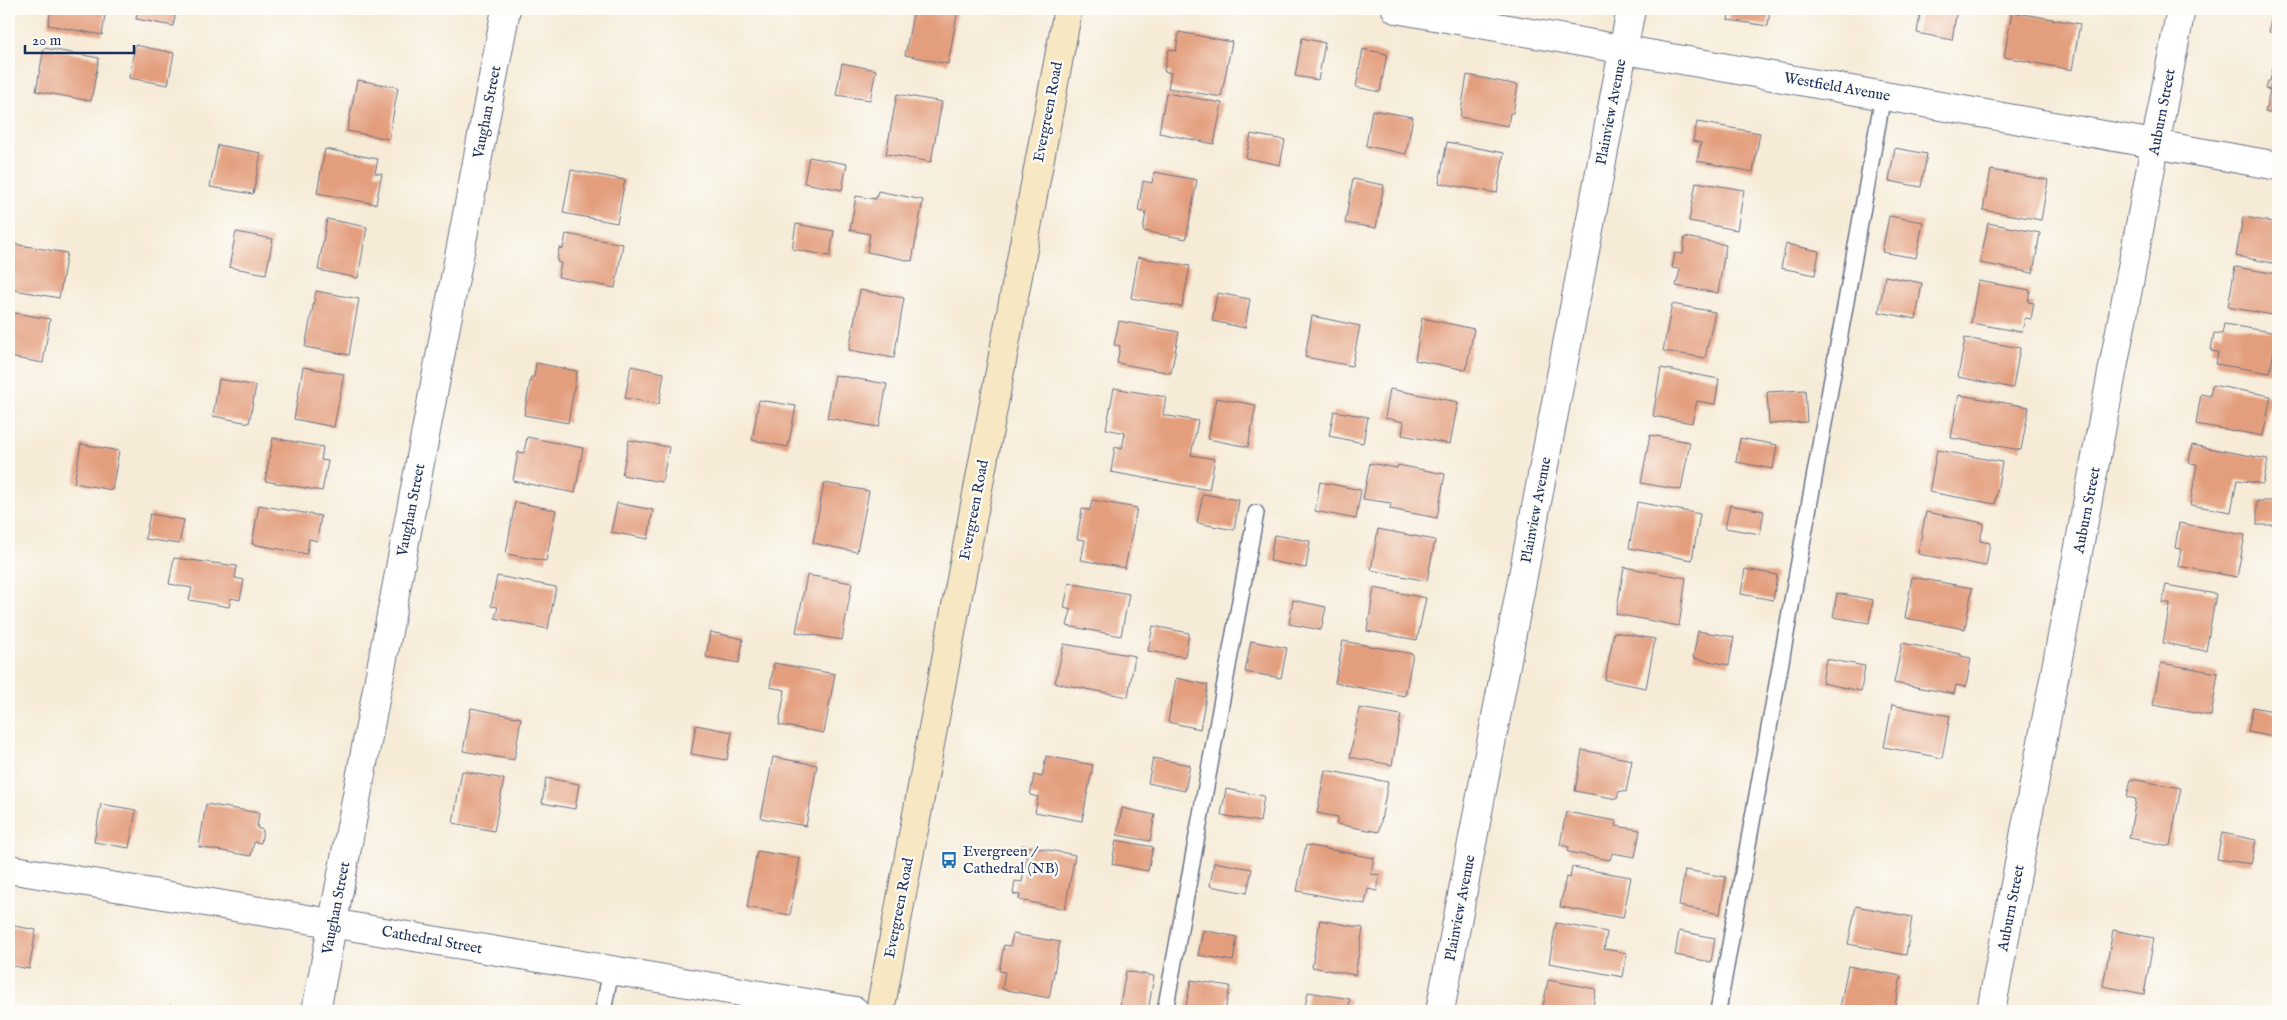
<svg xmlns="http://www.w3.org/2000/svg" width="2287" height="1020" font-family="'IM FELL English',serif">
<style>
.building{fill:#e39e7d}
.lines{fill:none;stroke-linecap:round;stroke-linejoin:round}
.lane-casing{stroke:#687188;stroke-width:18}
.street-casing{stroke:#687188;stroke-width:30}
.secondary-casing{stroke:#687188;stroke-width:30}
.lane{stroke:#fff;stroke-width:15}
.street{stroke:#fff;stroke-width:28}
.secondary{stroke:#f7e8c3;stroke-width:28}
.labels{text-anchor:middle;dominant-baseline:central;stroke-width:4.5;stroke-linejoin:round;paint-order:stroke}
.street-label{font-size:15px;fill:#1b2f5e;stroke:#fdfcf7}
.poi-label{font-size:15px;fill:#1b2f5e;stroke:#fdfcf7;text-anchor:start}
</style>
<rect width="100%" height="100%" fill="#fdfcf7"/>
<filter id="ink" filterUnits="userSpaceOnUse"><feTurbulence type="fractalNoise" baseFrequency=".02" numOctaves="2"/><feDisplacementMap in="SourceGraphic" scale="10" xChannelSelector="R" yChannelSelector="G"/><feConvolveMatrix kernelMatrix="1 2 1 2 8 2 1 2 1" color-interpolation-filters="sRGB"/></filter>
<filter id="wash" filterUnits="userSpaceOnUse"><feTurbulence type="fractalNoise" baseFrequency=".0096" numOctaves="4" result="noise"/><feDisplacementMap in="SourceGraphic" scale="20" xChannelSelector="R" yChannelSelector="G"/><feGaussianBlur stdDeviation="1.12" result="paint"/><feColorMatrix in="noise" values="0 0 0 0 0 0 0 0 0 0 0 0 0 0 0 0 0 1.4 0 .05"/><feComposite in="paint" operator="in"/></filter>
<g filter="url(#wash)">
<rect width="100%" height="100%" fill="#f6ebd7"/>
<g id="blocks">
<g class="building">
<path d="M 51,9 L 106,9 L 102,35 L 48,25 Z"/>
<path d="M 138,9 L 177,9 L 173,26 L 136,19 Z"/>
<path d="M 914,9 L 958,9 L 948,64 L 905,55 Z"/>
<path d="M 1730,9 L 1770,9 L 1768,26 L 1728,20 Z"/>
<path d="M 1921,9 L 1957,9 L 1952,40 L 1917,33 Z"/>
<path d="M 2273,9 L 2278,9 L 2278,33 L 2269,32 Z"/>
<path d="M 2012,12 L 2080,24 L 2072,70 L 2004,57 Z"/>
<path d="M 1179,32 L 1232,42 L 1221,97 L 1168,88 L 1171,73 L 1164,71 L 1169,49 L 1176,51 Z"/>
<path d="M 1302,38 L 1325,43 L 1318,80 L 1295,76 Z"/>
<path d="M 135,45 L 174,53 L 168,85 L 129,78 Z"/>
<path d="M 44,48 L 99,58 L 91,101 L 36,91 Z"/>
<path d="M 1363,49 L 1387,54 L 1380,92 L 1356,87 Z"/>
<path d="M 842,63 L 876,70 L 870,100 L 836,95 Z"/>
<path d="M 2274,63 L 2278,64 L 2278,115 L 2265,112 L 2270,90 L 2266,89 L 2268,81 L 2270,81 Z"/>
<path d="M 1467,75 L 1518,85 L 1513,113 L 1510,113 L 1508,126 L 1460,117 Z"/>
<path d="M 357,80 L 398,87 L 389,139 L 347,131 Z"/>
<path d="M 1166,93 L 1222,103 L 1214,144 L 1159,133 Z"/>
<path d="M 897,94 L 942,102 L 931,162 L 886,154 Z"/>
<path d="M 1372,110 L 1413,117 L 1406,154 L 1366,146 Z"/>
<path d="M 1697,122 L 1760,133 L 1753,172 L 1697,161 L 1701,143 L 1693,141 Z"/>
<path d="M 1251,134 L 1285,140 L 1280,165 L 1246,158 Z"/>
<path d="M 1447,142 L 1504,153 L 1497,193 L 1439,183 Z"/>
<path d="M 218,145 L 261,153 L 253,194 L 210,187 Z"/>
<path d="M 1895,148 L 1927,154 L 1921,187 L 1889,181 Z"/>
<path d="M 325,149 L 378,159 L 375,173 L 382,174 L 376,204 L 317,193 Z"/>
<path d="M 809,157 L 847,164 L 842,190 L 804,183 Z"/>
<path d="M 571,170 L 625,180 L 617,223 L 563,213 Z"/>
<path d="M 1991,170 L 2048,180 L 2041,220 L 1983,210 Z"/>
<path d="M 1154,172 L 1197,180 L 1186,239 L 1143,231 L 1146,212 L 1138,211 L 1143,181 L 1152,183 Z"/>
<path d="M 1353,179 L 1384,185 L 1376,228 L 1345,223 Z"/>
<path d="M 1696,182 L 1744,190 L 1737,230 L 1689,221 Z"/>
<path d="M 878,191 L 923,200 L 912,261 L 867,252 L 870,234 L 850,230 L 856,196 L 876,199 Z"/>
<path d="M 1889,216 L 1923,222 L 1916,258 L 1882,252 Z"/>
<path d="M 2243,217 L 2278,223 L 2278,264 L 2236,256 Z"/>
<path d="M 327,219 L 367,227 L 358,278 L 318,270 Z"/>
<path d="M 1988,223 L 2040,233 L 2033,273 L 1980,263 Z"/>
<path d="M 796,224 L 834,231 L 830,256 L 792,249 Z"/>
<path d="M 236,232 L 273,239 L 266,274 L 229,267 Z"/>
<path d="M 566,234 L 623,244 L 615,288 L 558,277 L 561,263 L 557,262 L 559,248 L 563,249 Z"/>
<path d="M 1685,237 L 1726,245 L 1718,293 L 1676,286 L 1680,269 L 1672,268 L 1675,253 L 1683,254 Z"/>
<path d="M 14,244 L 67,253 L 59,298 L 9,289 L 9,257 L 12,257 Z"/>
<path d="M 1786,244 L 1819,251 L 1815,275 L 1781,268 Z"/>
<path d="M 1138,257 L 1190,266 L 1182,307 L 1131,298 Z"/>
<path d="M 2235,267 L 2278,274 L 2278,316 L 2228,307 Z"/>
<path d="M 1885,276 L 1922,283 L 1916,319 L 1879,312 Z"/>
<path d="M 1978,281 L 2030,290 L 2028,302 L 2034,303 L 2031,319 L 2025,318 L 2022,332 L 1971,323 Z"/>
<path d="M 860,290 L 904,298 L 894,358 L 849,350 Z"/>
<path d="M 316,291 L 359,299 L 349,355 L 305,347 Z"/>
<path d="M 1217,293 L 1250,299 L 1245,328 L 1212,321 Z"/>
<path d="M 1672,304 L 1715,312 L 1705,358 L 1663,351 Z"/>
<path d="M 9,312 L 50,319 L 43,363 L 9,357 Z"/>
<path d="M 1312,316 L 1360,326 L 1352,366 L 1305,357 Z"/>
<path d="M 1422,318 L 1474,329 L 1466,370 L 1415,360 Z"/>
<path d="M 1119,321 L 1179,332 L 1171,373 L 1117,363 L 1120,346 L 1114,345 Z"/>
<path d="M 2224,324 L 2277,333 L 2270,373 L 2216,364 L 2218,352 L 2211,351 L 2214,333 L 2222,334 Z"/>
<path d="M 1965,338 L 2020,348 L 2013,388 L 1958,377 Z"/>
<path d="M 536,363 L 577,371 L 568,423 L 524,415 L 531,377 L 534,377 Z"/>
<path d="M 631,366 L 664,373 L 659,404 L 625,398 Z"/>
<path d="M 303,367 L 344,374 L 334,427 L 294,419 Z"/>
<path d="M 1661,368 L 1719,379 L 1715,404 L 1697,401 L 1692,423 L 1653,416 Z"/>
<path d="M 835,375 L 887,384 L 879,427 L 827,418 Z"/>
<path d="M 219,379 L 256,386 L 249,423 L 213,416 Z"/>
<path d="M 2212,385 L 2271,396 L 2263,436 L 2196,424 L 2201,394 L 2210,396 Z"/>
<path d="M 1114,388 L 1166,397 L 1163,415 L 1198,421 L 1191,455 L 1215,459 L 1209,490 L 1111,472 L 1115,447 L 1122,449 L 1125,433 L 1106,429 Z"/>
<path d="M 1390,389 L 1458,402 L 1450,444 L 1402,435 L 1404,422 L 1385,418 Z"/>
<path d="M 1805,390 L 1807,422 L 1769,424 L 1767,392 Z"/>
<path d="M 1959,395 L 2029,407 L 2021,450 L 1951,438 Z"/>
<path d="M 1216,398 L 1256,405 L 1248,447 L 1208,439 Z"/>
<path d="M 759,400 L 796,406 L 788,447 L 752,440 Z"/>
<path d="M 1334,411 L 1368,417 L 1363,443 L 1329,436 Z"/>
<path d="M 1650,435 L 1690,442 L 1681,490 L 1641,483 Z"/>
<path d="M 527,437 L 583,448 L 575,493 L 513,481 L 518,452 L 524,453 Z"/>
<path d="M 273,438 L 323,447 L 321,460 L 328,461 L 322,491 L 265,481 Z"/>
<path d="M 1740,438 L 1777,445 L 1773,469 L 1736,462 Z"/>
<path d="M 629,440 L 669,447 L 662,482 L 622,475 Z"/>
<path d="M 81,444 L 119,451 L 112,490 L 74,483 Z"/>
<path d="M 2192,445 L 2268,459 L 2263,484 L 2237,480 L 2231,512 L 2190,505 L 2197,464 L 2189,463 Z"/>
<path d="M 1937,450 L 2002,462 L 1995,504 L 1929,492 Z"/>
<path d="M 1370,463 L 1397,468 L 1398,465 L 1445,474 L 1437,518 L 1390,509 L 1391,503 L 1363,499 Z"/>
<path d="M 1320,482 L 1361,490 L 1356,519 L 1315,511 Z"/>
<path d="M 824,483 L 869,491 L 857,552 L 813,543 Z"/>
<path d="M 1203,494 L 1239,500 L 1234,530 L 1197,523 Z"/>
<path d="M 1092,500 L 1137,508 L 1125,568 L 1081,560 L 1085,540 L 1077,539 L 1082,509 L 1090,510 Z"/>
<rect x="2257" y="501" width="21" height="24"/>
<path d="M 515,502 L 556,510 L 546,561 L 506,554 Z"/>
<path d="M 1637,502 L 1700,514 L 1692,560 L 1629,548 Z"/>
<path d="M 617,503 L 653,510 L 648,539 L 611,532 Z"/>
<path d="M 259,505 L 321,516 L 317,541 L 309,539 L 307,554 L 252,544 Z"/>
<path d="M 1730,505 L 1764,511 L 1760,534 L 1725,528 Z"/>
<path d="M 1926,512 L 1984,523 L 1980,541 L 1990,543 L 1986,566 L 1918,554 Z"/>
<path d="M 150,514 L 184,520 L 179,544 L 145,539 Z"/>
<path d="M 2179,523 L 2245,535 L 2237,577 L 2178,566 L 2181,549 L 2175,548 Z"/>
<path d="M 1378,529 L 1435,540 L 1427,581 L 1371,570 Z"/>
<path d="M 1274,535 L 1310,541 L 1306,568 L 1270,561 Z"/>
<path d="M 174,558 L 237,566 L 235,578 L 244,580 L 240,600 L 231,598 L 229,607 L 189,600 L 192,588 L 169,584 Z"/>
<path d="M 1624,567 L 1686,578 L 1679,626 L 1616,614 Z"/>
<path d="M 1745,569 L 1777,575 L 1773,600 L 1741,594 Z"/>
<path d="M 807,575 L 852,583 L 842,640 L 796,632 Z"/>
<path d="M 497,576 L 556,587 L 548,629 L 495,618 L 498,607 L 491,606 Z"/>
<path d="M 1912,577 L 1972,588 L 1965,629 L 1905,618 Z"/>
<path d="M 1069,583 L 1129,594 L 1121,636 L 1067,626 L 1071,610 L 1064,608 Z"/>
<path d="M 2166,585 L 2216,594 L 2206,651 L 2163,643 L 2170,603 L 2162,603 Z"/>
<path d="M 1374,588 L 1426,598 L 1417,640 L 1367,631 Z"/>
<path d="M 1837,593 L 1873,600 L 1869,623 L 1833,617 Z"/>
<path d="M 1293,600 L 1326,607 L 1321,630 L 1289,624 Z"/>
<path d="M 1153,626 L 1189,633 L 1185,657 L 1148,651 Z"/>
<path d="M 1698,631 L 1734,637 L 1729,665 L 1693,658 Z"/>
<path d="M 710,632 L 743,639 L 739,663 L 706,657 Z"/>
<path d="M 1614,632 L 1655,639 L 1646,688 L 1605,680 Z"/>
<path d="M 1251,641 L 1287,648 L 1281,678 L 1245,672 Z"/>
<path d="M 1343,641 L 1413,654 L 1405,696 L 1335,683 Z"/>
<path d="M 1902,643 L 1961,654 L 1961,656 L 1971,658 L 1966,687 L 1956,685 L 1954,694 L 1894,683 Z"/>
<path d="M 1064,644 L 1135,656 L 1128,697 L 1055,683 Z"/>
<path d="M 1826,659 L 1865,666 L 1861,691 L 1822,683 Z"/>
<path d="M 774,663 L 835,674 L 824,733 L 779,725 L 785,690 L 770,687 Z"/>
<path d="M 2161,663 L 2218,673 L 2211,716 L 2153,705 Z"/>
<path d="M 1176,678 L 1208,685 L 1200,729 L 1168,722 Z"/>
<path d="M 1892,705 L 1950,716 L 1942,758 L 1884,747 Z"/>
<path d="M 2253,707 L 2278,712 L 2278,738 L 2248,732 Z"/>
<path d="M 471,708 L 521,718 L 514,760 L 463,751 Z"/>
<path d="M 1359,708 L 1401,715 L 1392,765 L 1350,757 Z"/>
<path d="M 696,725 L 732,732 L 727,760 L 691,754 Z"/>
<path d="M 1582,750 L 1632,760 L 1626,792 L 1619,791 L 1617,799 L 1575,791 Z"/>
<path d="M 1046,756 L 1093,765 L 1082,821 L 1035,812 L 1038,797 L 1030,795 L 1034,775 L 1042,777 Z"/>
<path d="M 773,757 L 817,765 L 806,826 L 761,818 Z"/>
<path d="M 1153,758 L 1190,765 L 1185,791 L 1148,783 Z"/>
<path d="M 1325,770 L 1388,782 L 1379,832 L 1336,824 L 1338,817 L 1317,813 Z"/>
<path d="M 462,771 L 504,779 L 494,831 L 453,823 Z"/>
<path d="M 546,778 L 579,784 L 575,809 L 542,803 Z"/>
<path d="M 2131,779 L 2181,788 L 2170,846 L 2129,838 L 2136,799 L 2127,797 Z"/>
<path d="M 1226,789 L 1264,796 L 1260,822 L 1221,815 Z"/>
<path d="M 101,804 L 136,810 L 129,848 L 94,842 Z"/>
<path d="M 206,804 L 259,813 L 257,828 L 263,830 L 261,843 L 254,842 L 251,856 L 199,847 Z"/>
<path d="M 1122,808 L 1155,815 L 1150,841 L 1117,835 Z"/>
<path d="M 1566,812 L 1617,821 L 1616,826 L 1640,830 L 1635,857 L 1612,853 L 1610,860 L 1568,852 L 1569,847 L 1560,845 Z"/>
<path d="M 2222,833 L 2256,840 L 2251,864 L 2217,859 Z"/>
<path d="M 1116,840 L 1153,847 L 1148,871 L 1112,864 Z"/>
<path d="M 1022,845 L 1075,855 L 1065,909 L 1019,900 L 1020,895 L 1013,894 L 1015,881 L 1022,882 L 1027,854 L 1020,852 Z"/>
<path d="M 1306,845 L 1374,858 L 1371,874 L 1380,875 L 1377,891 L 1368,889 L 1365,904 L 1297,891 Z"/>
<path d="M 757,851 L 800,858 L 790,915 L 747,907 Z"/>
<path d="M 1214,862 L 1252,869 L 1247,893 L 1210,886 Z"/>
<path d="M 1572,867 L 1631,877 L 1623,918 L 1560,907 L 1566,877 L 1570,878 Z"/>
<path d="M 1685,870 L 1726,877 L 1720,914 L 1679,906 Z"/>
<path d="M 1856,906 L 1912,917 L 1906,955 L 1848,944 Z"/>
<path d="M 1320,920 L 1363,928 L 1355,975 L 1312,967 Z"/>
<path d="M 1556,923 L 1607,932 L 1604,949 L 1627,953 L 1623,977 L 1549,963 Z"/>
<path d="M 9,925 L 36,930 L 29,969 L 9,965 Z"/>
<path d="M 1203,930 L 1237,937 L 1233,961 L 1198,955 Z"/>
<path d="M 2113,930 L 2154,938 L 2144,994 L 2103,986 Z"/>
<path d="M 1679,931 L 1715,938 L 1711,962 L 1675,955 Z"/>
<path d="M 1013,934 L 1060,942 L 1049,998 L 1002,989 L 1005,972 L 999,971 L 1004,945 L 1010,946 Z"/>
<path d="M 1848,966 L 1901,976 L 1894,1011 L 1857,1011 L 1840,1008 Z"/>
<path d="M 1126,971 L 1154,976 L 1148,1011 L 1119,1011 Z"/>
<path d="M 1191,980 L 1230,986 L 1225,1011 L 1185,1011 Z"/>
<path d="M 1548,980 L 1596,989 L 1592,1011 L 1542,1011 Z"/>
<path d="M 1308,992 L 1350,999 L 1348,1011 L 1304,1011 Z"/>
<path d="M 170,1005 L 197,1010 L 197,1011 L 169,1011 Z"/>
</g>
</g>
</g>
<g filter="url(#ink)">
<use href="#blocks" fill-opacity="0" stroke="#687188" stroke-width="1"/>
<g class="lines">
<g class="lane-casing">
<g id="lane">
<path d="M 603,1011 L 611,970"/>
<path d="M 1165,1011 L 1256,513"/>
<path d="M 1718,1011 L 1883,96"/>
</g>
</g>
<g class="street-casing">
<g id="street">
<path d="M 1396,9 L 2278,166"/>
<path d="M 9,869 L 855,1011"/>
<path d="M 316,1011 L 506,9"/>
<path d="M 1440,1011 L 1631,9"/>
<path d="M 1991,1011 L 2181,9"/>
</g>
</g>
<g class="secondary-casing">
<path id="secondary" d="M 880,1011 L 1068,9"/>
</g>
<use href="#lane" class="lane"/>
<use href="#street" class="street"/>
<use href="#secondary" class="secondary"/>
</g>
</g>
<defs>
<g id="bus-bare" transform="scale(1.35)"><path d="M-5-6H5V4H4V6H2V4H-2V6H-4V4H-5ZM-3.5-4V0h7V-4ZM-3.5 1.2v1.5H-2V1.2ZM2 1.2v1.5H3.5V1.2Z" fill="#1f6fb2" stroke="#fdfcf7" stroke-width="2.5" paint-order="stroke"/></g>
</defs>
<g fill-rule="evenodd">
<use href="#bus-bare" x="949" y="860"/>
</g>
<g class="labels">
<g class="street-label">
<text transform="translate(1837 87) rotate(10)">Westfield Avenue</text>
<text transform="translate(487 112) rotate(-79)">Vaughan Street</text>
<text transform="translate(1048 112) rotate(-79)">Evergreen Road</text>
<text transform="translate(1611 112) rotate(-79)">Plainview Avenue</text>
<text transform="translate(2162 112) rotate(-79)">Auburn Street</text>
<text transform="translate(411 510) rotate(-79)">Vaughan Street</text>
<text transform="translate(974 510) rotate(-79)">Evergreen Road</text>
<text transform="translate(1536 510) rotate(-79)">Plainview Avenue</text>
<text transform="translate(2087 510) rotate(-79)">Auburn Street</text>
<text transform="translate(336 908) rotate(-79)">Vaughan Street</text>
<text transform="translate(899 908) rotate(-79)">Evergreen Road</text>
<text transform="translate(1460 908) rotate(-79)">Plainview Avenue</text>
<text transform="translate(2011 908) rotate(-79)">Auburn Street</text>
<text transform="translate(432 940) rotate(10)">Cathedral Street</text>
</g>
<g class="poi-label">
<text x="963" y="851">Evergreen /<tspan x="963" dy="17">Cathedral (NB)</tspan></text>
</g>
</g>
<rect width="2287" height="1020" fill="none" stroke="#fdfcf7" stroke-width="30"/>
<path d="M25 45v8h109v-8" fill="none" stroke="#1b2f5e" stroke-width="2.5"/>
<text x="32" y="45" font-size="15" fill="#1b2f5e" stroke="#fdfcf7" stroke-width="4" paint-order="stroke">20 m</text>
</svg>
